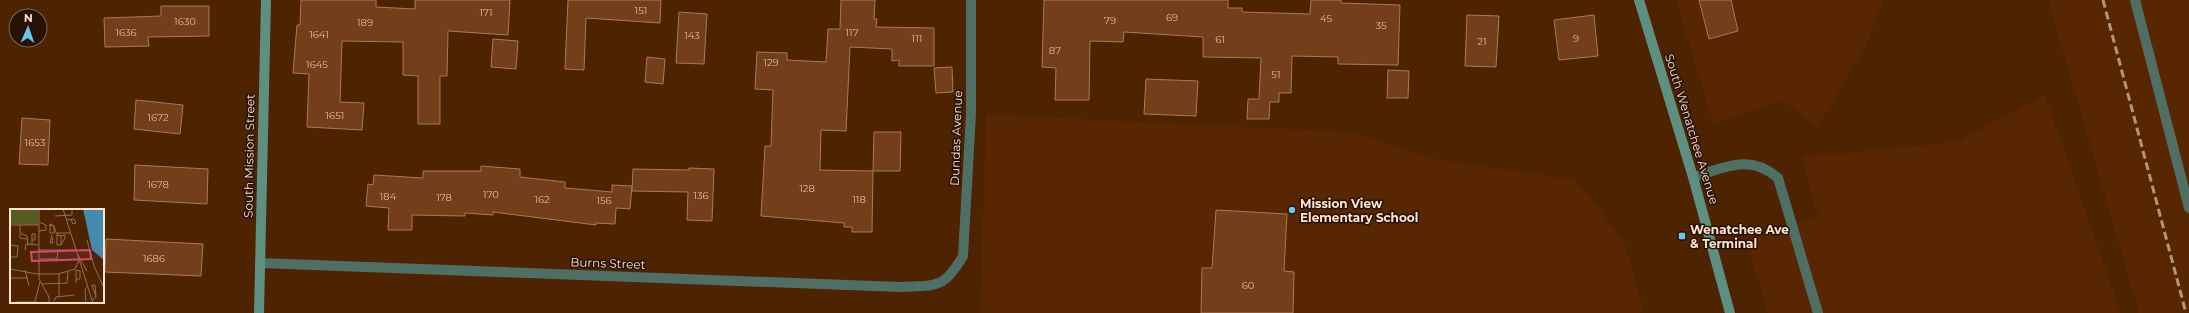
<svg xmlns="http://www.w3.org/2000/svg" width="2189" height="313" font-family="Montserrat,sans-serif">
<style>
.built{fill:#582600}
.building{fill:#733f1a;stroke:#ab7959}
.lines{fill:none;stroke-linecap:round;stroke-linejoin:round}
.service{stroke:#4f6e64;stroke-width:10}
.minor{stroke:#4f6e64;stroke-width:10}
.secondary{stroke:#5d9081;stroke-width:10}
.rail{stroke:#b5947b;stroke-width:3;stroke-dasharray:8 4;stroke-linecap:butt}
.poi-dot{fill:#6ac3f1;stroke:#261306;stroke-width:1.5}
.labels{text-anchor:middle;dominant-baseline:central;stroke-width:3;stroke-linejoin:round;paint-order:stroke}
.number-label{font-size:10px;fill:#dcbaa4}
.street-label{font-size:12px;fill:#ffe3d2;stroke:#261306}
.poi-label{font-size:12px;font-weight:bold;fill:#ffe3d2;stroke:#261306;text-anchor:start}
.inset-road{fill:none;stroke:#947055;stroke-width:1}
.view{fill:#d14b79;fill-opacity:0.15;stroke:#d14b79;stroke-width:2}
.inset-edge{fill:none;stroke:#ffe3d2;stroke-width:2}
</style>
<rect width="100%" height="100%" fill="#4d2301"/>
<g class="built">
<path d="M 1676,0 L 1884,0 L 1866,45 L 1817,128 L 1784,101 L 1713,123 Z"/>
<path d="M 2048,0 L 2189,0 L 2189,313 L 2139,313 Z"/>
<path d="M 2045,95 L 2121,313 L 1768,313 L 1746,240 L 1818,217 L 1802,157 L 1955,142 Z"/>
<path d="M 986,114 L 1350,132 L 1436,159 L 1576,180 L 1624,241 L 1643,307 L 1640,313 L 980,313 Z"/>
</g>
<g class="building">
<path d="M 301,0 L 376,0 L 376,7 L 415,9 L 415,0 L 510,0 L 508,35 L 448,31 L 447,76 L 440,76 L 440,124 L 418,124 L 418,76 L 403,75 L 403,42 L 342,41 L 340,102 L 364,103 L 362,130 L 307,127 L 309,74 L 293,73 L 297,25 L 300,25 Z"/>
<path d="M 568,0 L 661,0 L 660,23 L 586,18 L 584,70 L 565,69 Z"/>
<path d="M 841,0 L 875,0 L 874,19 L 877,19 L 876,27 L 934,28 L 934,66 L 899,66 L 899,60 L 892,61 L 892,49 L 850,47 L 846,131 L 821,130 L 820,170 L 873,171 L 872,232 L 852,232 L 852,227 L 844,227 L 844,223 L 761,216 L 765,146 L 771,146 L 773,90 L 755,89 L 757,52 L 787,53 L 787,60 L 826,62 L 828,29 L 840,29 Z"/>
<path d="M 1044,0 L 1228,0 L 1228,8 L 1242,8 L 1242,12 L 1310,14 L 1311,0 L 1341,0 L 1341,3 L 1400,5 L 1398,65 L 1338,64 L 1338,57 L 1292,56 L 1291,93 L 1279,93 L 1279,102 L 1270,102 L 1269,119 L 1247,119 L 1248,99 L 1259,99 L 1261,58 L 1203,57 L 1203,37 L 1124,32 L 1123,42 L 1090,41 L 1089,100 L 1055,100 L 1056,68 L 1042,67 Z"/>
<path d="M 1699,0 L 1731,0 L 1738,31 L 1709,39 Z"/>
<path d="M 161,6 L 209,6 L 209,36 L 148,37 L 149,46 L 105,47 L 104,18 L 161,16 Z"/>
<path d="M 679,12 L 707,14 L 704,64 L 676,63 Z"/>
<path d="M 1467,15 L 1499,16 L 1496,67 L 1465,66 Z"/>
<path d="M 1594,15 L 1598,56 L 1559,60 L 1554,20 Z"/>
<path d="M 493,39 L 518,41 L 516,69 L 491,67 Z"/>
<path d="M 647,57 L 665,59 L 663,84 L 645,82 Z"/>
<path d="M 952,67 L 953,92 L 936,93 L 934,68 Z"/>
<path d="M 1388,70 L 1409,71 L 1408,98 L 1387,98 Z"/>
<path d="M 1146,79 L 1198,81 L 1196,116 L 1144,114 Z"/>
<path d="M 136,100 L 183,105 L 180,134 L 134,129 Z"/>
<path d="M 22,118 L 50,120 L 48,165 L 19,164 Z"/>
<path d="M 874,132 L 901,132 L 900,171 L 873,171 Z"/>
<path d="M 135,165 L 208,169 L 207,204 L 134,200 Z"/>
<path d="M 481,166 L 520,169 L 520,177 L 565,182 L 565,188 L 612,192 L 612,185 L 632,186 L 630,209 L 616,208 L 615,224 L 596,223 L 596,225 L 493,212 L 493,215 L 465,213 L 465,216 L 412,215 L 412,230 L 388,230 L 389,208 L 366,206 L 368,184 L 373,185 L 374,175 L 423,178 L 423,171 L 481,171 Z"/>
<path d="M 689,168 L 714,169 L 712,221 L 687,220 L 688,192 L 632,191 L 633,169 L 689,170 Z"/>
<path d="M 1216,210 L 1287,214 L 1284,271 L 1294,272 L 1293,313 L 1201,313 L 1202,268 L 1212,268 Z"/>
<path d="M 106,239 L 203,244 L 201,276 L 105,272 Z"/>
</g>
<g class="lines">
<g class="service">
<path d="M 2135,0 L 2189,208"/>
<path d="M 1693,177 C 1724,168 1750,153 1778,178 L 1818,313"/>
</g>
<path class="minor" d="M 260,263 L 900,287 C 936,285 943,290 963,256 L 971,114 L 971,0"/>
<g class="secondary">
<path d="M 1639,0 L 1693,177 L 1730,313"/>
<path d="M 259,313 L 266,0"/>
</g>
<path class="rail" d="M 2103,0 L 2186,313"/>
</g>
<g class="poi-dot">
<circle cx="1292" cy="210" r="4"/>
<rect x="1678" y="232" width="8" height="8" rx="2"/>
</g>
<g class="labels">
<g class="number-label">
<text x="641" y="10">151</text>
<text x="486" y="12">171</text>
<text x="1172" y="17">69</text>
<text x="1326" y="18">45</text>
<text x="1110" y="20">79</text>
<text x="185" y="21">1630</text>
<text x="365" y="22">189</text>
<text x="1381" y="25">35</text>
<text x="126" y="32">1636</text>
<text x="852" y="32">117</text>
<text x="319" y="34">1641</text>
<text x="692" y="35">143</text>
<text x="917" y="38">111</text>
<text x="1576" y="38">9</text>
<text x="1220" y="39">61</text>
<text x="1482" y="41">21</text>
<text x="1055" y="50">87</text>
<text x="771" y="62">129</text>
<text x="317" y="64">1645</text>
<text x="1276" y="74">51</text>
<text x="335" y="115">1651</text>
<text x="158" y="117">1672</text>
<text x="35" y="142">1653</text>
<text x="158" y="184">1678</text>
<text x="807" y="188">128</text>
<text x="491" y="194">170</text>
<text x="701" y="195">136</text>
<text x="388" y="196">184</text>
<text x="444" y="197">178</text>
<text x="542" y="199">162</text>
<text x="859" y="199">118</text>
<text x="604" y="200">156</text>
<text x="154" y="258">1686</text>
<text x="1248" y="285">60</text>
</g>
<g class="street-label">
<text transform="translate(1692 129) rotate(73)">South Wenatchee Avenue</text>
<text transform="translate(956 138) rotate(-88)">Dundas Avenue</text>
<text transform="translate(249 156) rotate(-89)">South Mission Street</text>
<text transform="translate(608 263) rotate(2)">Burns Street</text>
</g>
<g class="poi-label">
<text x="1300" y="203">Mission View<tspan x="1300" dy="14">Elementary School</tspan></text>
<text x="1690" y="229">Wenatchee Ave<tspan x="1690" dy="14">&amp; Terminal</tspan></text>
</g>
</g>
<g transform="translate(10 209)">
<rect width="94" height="94" fill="#4d2301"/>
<path d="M 0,0 L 28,0 L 28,16 L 0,15 Z" fill="#585c24"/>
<path d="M 73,0 L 94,0 L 94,51 L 82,41 Z" fill="#448aad"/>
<path class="inset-road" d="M 29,0 L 29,70 L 39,88 L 39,94M 53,0 L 83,94M 45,7 L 62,6 L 62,0M 57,11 L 64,10 L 66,14 L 63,15 L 61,10M 0,16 L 29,16M 10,16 L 10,24 L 17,27 L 18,36M 40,16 L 44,17 L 44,24 L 40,24 L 40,15 L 44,17 L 46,24 L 60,24M 29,22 L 36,21 L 36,16 L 29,13M 10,25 L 10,29 L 18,30M 47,26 L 51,27 L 51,36 L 47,36 L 47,25 L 49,25M 51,27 L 55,26 L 55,29 L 51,36M 42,28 L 43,34 L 40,34 L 42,26M 77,31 L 84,57 L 94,79M 0,36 L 8,37 L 7,48 L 0,48M 22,36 L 22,25 L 25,25 L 25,31 L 22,31M 15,41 L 16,35 L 28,36M 28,41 L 65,41M 68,46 L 77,62M 30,50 L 47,50 L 48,41M 0,60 L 27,65 L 48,65 L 65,60 L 69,51M 15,61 L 19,77M 66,61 L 70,62 L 70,70 L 66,70M 66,61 L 66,74M 49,65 L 49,87M 0,69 L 18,69M 32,75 L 57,74 L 58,63M 82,91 L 86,88 L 85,76 L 82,76 L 86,88M 25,92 L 30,73M 44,92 L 46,88 L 64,86M 5,93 L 27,93M 76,94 L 75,81 L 77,78"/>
<path class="view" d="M 80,41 L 81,50 L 22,52 L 21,43 Z"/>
<rect width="94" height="94" class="inset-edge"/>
</g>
<g transform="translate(28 28) rotate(2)"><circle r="19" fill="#261306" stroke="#7d6658"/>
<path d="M0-3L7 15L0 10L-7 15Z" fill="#6ac3f1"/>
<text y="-6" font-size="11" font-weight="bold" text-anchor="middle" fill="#ffe3d2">N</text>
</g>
</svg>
